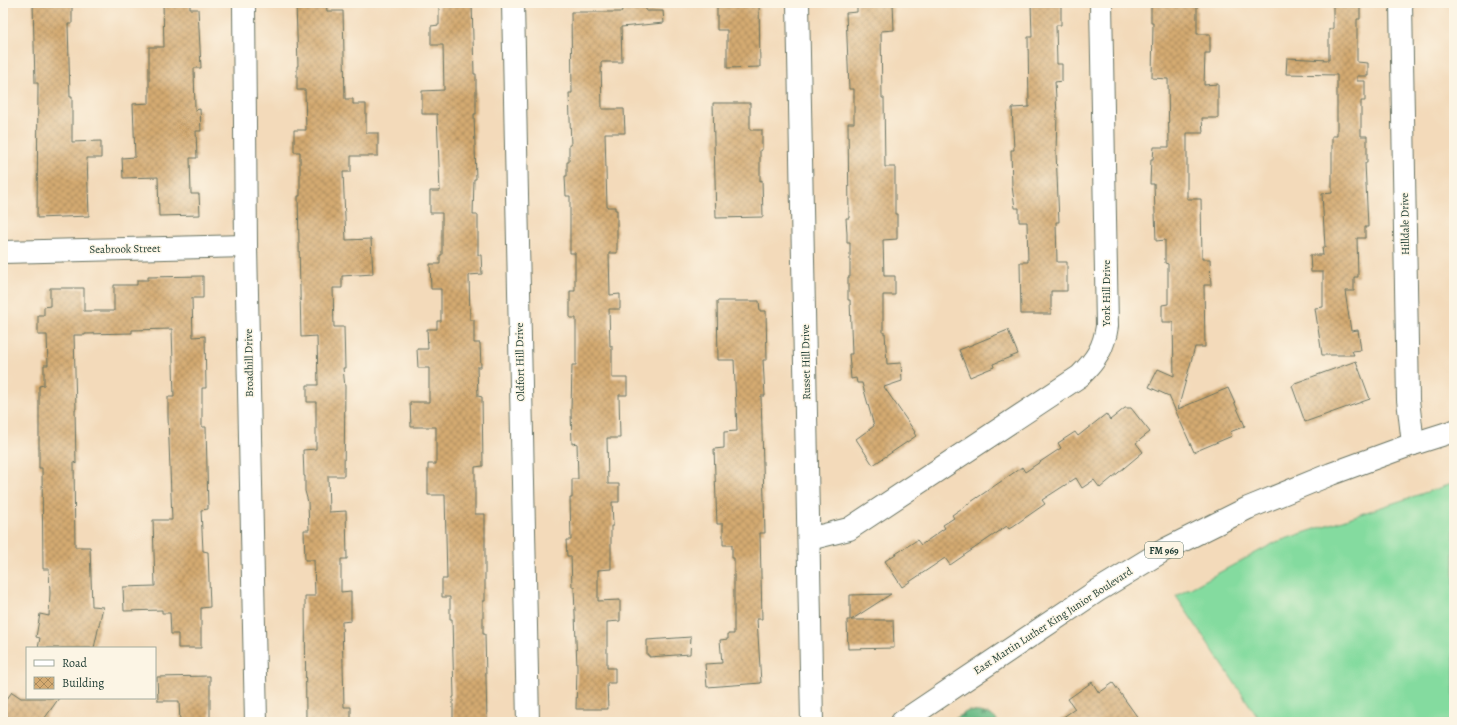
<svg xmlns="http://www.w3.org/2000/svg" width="1457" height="725" font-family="Alegreya,serif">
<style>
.grass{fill:#84db9f;stroke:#528c6a}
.forest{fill:url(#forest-firs);stroke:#457c5d}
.building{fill:url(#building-cross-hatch)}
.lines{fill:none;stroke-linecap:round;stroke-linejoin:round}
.street-casing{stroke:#697463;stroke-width:24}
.primary-casing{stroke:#697463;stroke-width:24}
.street{stroke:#fff;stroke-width:22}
.primary{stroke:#fff;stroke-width:22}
.labels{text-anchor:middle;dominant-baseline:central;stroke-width:3;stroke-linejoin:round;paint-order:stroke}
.shield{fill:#fcf5e5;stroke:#617469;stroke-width:1}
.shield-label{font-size:10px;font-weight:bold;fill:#1f3d34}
.street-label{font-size:11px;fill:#1f3d34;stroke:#fcf5e5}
</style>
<defs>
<pattern id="forest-firs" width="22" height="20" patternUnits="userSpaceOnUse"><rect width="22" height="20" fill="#6bbb86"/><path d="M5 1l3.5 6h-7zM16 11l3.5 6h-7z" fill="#57996e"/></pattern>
<pattern id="building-cross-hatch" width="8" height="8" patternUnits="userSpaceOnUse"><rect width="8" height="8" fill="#d4aa71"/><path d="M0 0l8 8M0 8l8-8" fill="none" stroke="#ab8c5e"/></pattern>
</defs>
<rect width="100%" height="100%" fill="#fcf5e5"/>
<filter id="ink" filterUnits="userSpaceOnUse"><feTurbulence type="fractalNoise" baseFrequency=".025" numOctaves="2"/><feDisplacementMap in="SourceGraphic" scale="8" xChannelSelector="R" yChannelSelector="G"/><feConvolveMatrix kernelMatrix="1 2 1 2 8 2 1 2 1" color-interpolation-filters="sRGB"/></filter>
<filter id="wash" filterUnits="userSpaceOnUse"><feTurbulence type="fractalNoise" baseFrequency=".012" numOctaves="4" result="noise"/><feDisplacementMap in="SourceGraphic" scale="16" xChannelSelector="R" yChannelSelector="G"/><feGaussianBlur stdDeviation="0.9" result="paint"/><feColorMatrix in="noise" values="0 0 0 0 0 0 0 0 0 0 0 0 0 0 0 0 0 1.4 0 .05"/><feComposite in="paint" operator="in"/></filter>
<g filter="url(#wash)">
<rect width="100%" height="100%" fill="#f3daba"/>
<path class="grass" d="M 1454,483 L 1454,722 L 1261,722 L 1176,596 L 1276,542 Z"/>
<path class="forest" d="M 968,711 C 979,712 992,712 998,722 L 953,722 L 957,717 Z"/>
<g id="blocks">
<g class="building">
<path d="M 33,3 L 72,3 L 72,24 L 68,24 L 70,97 L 72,97 L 72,142 L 101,141 L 101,158 L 87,158 L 89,216 L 37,218 L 38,83 L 35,83 Z"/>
<path d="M 163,3 L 190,3 L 190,9 L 198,9 L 201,68 L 194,68 L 195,110 L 200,109 L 201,131 L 196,131 L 197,158 L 190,158 L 191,194 L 199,194 L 200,215 L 159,216 L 158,177 L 123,178 L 122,158 L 135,157 L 133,104 L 149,103 L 149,47 L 164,47 Z"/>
<path d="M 296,3 L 326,3 L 327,11 L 343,11 L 345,99 L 353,99 L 353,104 L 366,104 L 366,133 L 378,133 L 378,156 L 351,156 L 351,172 L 343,172 L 346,240 L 371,239 L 373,274 L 342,276 L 342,288 L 333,288 L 334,327 L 344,327 L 345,368 L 343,368 L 345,387 L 344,476 L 328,476 L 329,512 L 346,511 L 347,559 L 341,559 L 341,592 L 351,591 L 351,621 L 342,622 L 344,707 L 351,707 L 351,722 L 306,722 L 305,596 L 315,596 L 314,560 L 305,560 L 304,530 L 309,530 L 308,502 L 305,491 L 305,476 L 304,476 L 303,450 L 316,449 L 316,402 L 307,402 L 307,385 L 318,385 L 317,336 L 301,337 L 298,196 L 300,196 L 300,152 L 294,152 L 294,130 L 306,130 L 305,90 L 297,90 L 297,66 L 298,66 Z"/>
<path d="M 439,3 L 472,3 L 474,74 L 476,74 L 476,114 L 474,114 L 476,179 L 474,179 L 473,215 L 478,215 L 478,255 L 481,255 L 482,274 L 469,275 L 470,320 L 474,320 L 474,343 L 480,343 L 481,367 L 477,367 L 478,396 L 482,397 L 483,466 L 475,467 L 475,514 L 485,514 L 485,601 L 483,601 L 483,634 L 485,634 L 487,722 L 453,722 L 453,697 L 454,697 L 452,619 L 450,619 L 450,597 L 442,597 L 442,579 L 447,579 L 445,495 L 428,495 L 428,464 L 436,464 L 436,427 L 411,427 L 410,402 L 429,402 L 429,368 L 418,368 L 417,349 L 428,349 L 427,329 L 437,329 L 437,321 L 441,321 L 441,289 L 431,289 L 430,264 L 440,264 L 440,255 L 442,255 L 442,213 L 430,213 L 430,191 L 440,191 L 437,114 L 422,114 L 422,91 L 444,90 L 443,45 L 431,45 L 431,26 L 439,25 Z"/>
<path d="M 646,3 L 646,11 L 663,11 L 664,23 L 621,27 L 622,62 L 601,62 L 602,109 L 624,109 L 625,133 L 605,133 L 607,207 L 615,207 L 615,210 L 617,210 L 617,253 L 609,253 L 610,295 L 620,294 L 620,309 L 609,309 L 610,346 L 612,346 L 612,378 L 627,378 L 627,395 L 619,395 L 620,438 L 607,438 L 608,484 L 619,484 L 619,502 L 612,502 L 613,526 L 611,526 L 611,569 L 598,570 L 598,601 L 620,600 L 620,621 L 607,622 L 607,668 L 615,668 L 615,683 L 607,683 L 608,709 L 576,709 L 577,668 L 574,587 L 572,587 L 571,556 L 567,556 L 566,540 L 571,540 L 570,498 L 572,498 L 572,479 L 578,479 L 577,443 L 572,444 L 571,411 L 572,365 L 576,365 L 576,318 L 570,318 L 570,291 L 575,291 L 575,253 L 570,253 L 570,196 L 566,196 L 565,176 L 567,176 L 567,162 L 569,162 L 569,145 L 571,145 L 569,93 L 572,93 L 571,12 L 622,12 L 621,4 Z"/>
<path d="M 717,3 L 759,3 L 760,67 L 727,68 L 727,30 L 717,30 Z"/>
<path d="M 857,3 L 893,3 L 894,30 L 881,31 L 882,98 L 884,98 L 885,167 L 895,167 L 895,214 L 897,214 L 897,239 L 883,240 L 884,276 L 895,276 L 895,295 L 883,295 L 883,333 L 885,333 L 887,364 L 901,363 L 902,381 L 884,387 L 915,432 L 914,433 L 916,436 L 873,465 L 856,439 L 874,426 L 862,383 L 857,383 L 856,378 L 851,379 L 849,354 L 852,354 L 850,300 L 848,300 L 848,277 L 850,277 L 850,243 L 847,243 L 847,234 L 846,218 L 849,218 L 848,123 L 854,123 L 854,89 L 849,89 L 846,13 L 857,12 Z"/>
<path d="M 1031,3 L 1061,3 L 1061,25 L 1056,25 L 1057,64 L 1062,64 L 1062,81 L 1055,82 L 1057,114 L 1056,152 L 1059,222 L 1056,222 L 1057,262 L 1067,262 L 1067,291 L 1051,291 L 1051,314 L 1021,314 L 1020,262 L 1028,262 L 1027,222 L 1019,222 L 1019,208 L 1015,208 L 1012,186 L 1011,150 L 1014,150 L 1012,108 L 1029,107 L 1028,37 L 1032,37 Z"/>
<path d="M 1151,3 L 1197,3 L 1197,34 L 1210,34 L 1210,53 L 1205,53 L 1204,85 L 1218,84 L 1218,118 L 1202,118 L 1203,133 L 1187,133 L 1187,199 L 1201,199 L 1202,259 L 1210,259 L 1211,285 L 1204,285 L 1205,347 L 1195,347 L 1178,409 L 1228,388 L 1245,426 L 1230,432 L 1232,436 L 1194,452 L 1169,396 L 1149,387 L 1158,369 L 1174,376 L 1173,322 L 1162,322 L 1162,305 L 1168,304 L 1168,264 L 1165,263 L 1165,240 L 1156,241 L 1154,184 L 1150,184 L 1151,159 L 1153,159 L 1154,147 L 1169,147 L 1168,79 L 1152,78 L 1153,23 L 1151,23 Z"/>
<path d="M 1333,3 L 1360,3 L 1360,19 L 1357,19 L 1357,62 L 1368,63 L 1368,76 L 1357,76 L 1357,81 L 1365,81 L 1365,101 L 1361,101 L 1361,136 L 1367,136 L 1367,163 L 1365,163 L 1368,227 L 1365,227 L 1365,238 L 1357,238 L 1358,277 L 1354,277 L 1354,291 L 1345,291 L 1351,331 L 1358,330 L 1361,350 L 1352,351 L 1354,355 L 1322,355 L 1315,308 L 1323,307 L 1323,272 L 1311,272 L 1310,255 L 1323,255 L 1322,247 L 1325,247 L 1322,194 L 1332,193 L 1332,136 L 1337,136 L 1337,75 L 1286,74 L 1287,58 L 1329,60 L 1329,29 L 1333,29 Z"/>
<path d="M 713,103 L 750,103 L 750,130 L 762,130 L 762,150 L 760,150 L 760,181 L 762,180 L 763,217 L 716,218 Z"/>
<path d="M 203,276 L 203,298 L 192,298 L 193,337 L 205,336 L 206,388 L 202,388 L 202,427 L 206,427 L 208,509 L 201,510 L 203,551 L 208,552 L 210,607 L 201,608 L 201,648 L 178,648 L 178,634 L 171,634 L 170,613 L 162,613 L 162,610 L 124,611 L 123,587 L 155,586 L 153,520 L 172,520 L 168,417 L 168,397 L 174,397 L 172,329 L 132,330 L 132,333 L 85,334 L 85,335 L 74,335 L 76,409 L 75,409 L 76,464 L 74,462 L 75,547 L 90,547 L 92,606 L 103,607 L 94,648 L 38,648 L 40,638 L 36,637 L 40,614 L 49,616 L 50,593 L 49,569 L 43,569 L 42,468 L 39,468 L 39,386 L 44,385 L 44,365 L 48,365 L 47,335 L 38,335 L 38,315 L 44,315 L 44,307 L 50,306 L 50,288 L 84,288 L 84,311 L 114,311 L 114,285 L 137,285 L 137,280 L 148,280 L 148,277 Z"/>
<path d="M 717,301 L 759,301 L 760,311 L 766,311 L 767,360 L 763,360 L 765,396 L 761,396 L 765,533 L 760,533 L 762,619 L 757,619 L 761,683 L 707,687 L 705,664 L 722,663 L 720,640 L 728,639 L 728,634 L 734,634 L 734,558 L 732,558 L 732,545 L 723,545 L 723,524 L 717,524 L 714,449 L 724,448 L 724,432 L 737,431 L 734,360 L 718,360 Z"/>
<path d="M 1008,330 L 1018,354 L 993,364 L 994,367 L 970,377 L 959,350 Z"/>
<path d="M 1356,361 L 1370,399 L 1305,422 L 1292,386 L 1295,384 L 1295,383 Z"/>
<path d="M 1125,408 L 1131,408 L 1150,432 L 1136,443 L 1143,452 L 1100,488 L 1094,480 L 1082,488 L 1076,478 L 1042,500 L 1045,504 L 1009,529 L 1007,526 L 950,565 L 945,558 L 902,587 L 885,561 L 917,540 L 921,545 L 945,528 L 943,525 L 954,518 L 952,515 L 1022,467 L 1025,472 L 1061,448 L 1058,443 L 1075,432 L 1078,436 L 1106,414 L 1110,420 Z"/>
<path d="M 891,594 L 851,620 L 893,620 L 894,648 L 848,649 L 847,620 L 850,620 L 850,595 Z"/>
<path d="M 691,637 L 690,654 L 649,657 L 649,655 L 647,655 L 647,640 Z"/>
<path d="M 210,676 L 210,722 L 180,722 L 179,701 L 158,701 L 157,677 Z"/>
<path d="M 1092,682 L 1099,693 L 1113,683 L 1141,722 L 1056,722 L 1075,709 L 1068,699 Z"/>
<path d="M 12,692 L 21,698 L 59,698 L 42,722 L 16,722 L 3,713 L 3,704 Z"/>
</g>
</g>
</g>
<g filter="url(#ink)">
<use href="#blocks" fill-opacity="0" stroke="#697463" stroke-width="1"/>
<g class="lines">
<g class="street-casing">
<g id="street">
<path d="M 244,3 L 246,246 L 256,722"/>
<path d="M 513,3 L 528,722"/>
<path d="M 798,3 L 812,722"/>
<path d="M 1401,3 L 1408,400 L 1413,444"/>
<path d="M 3,252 L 246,246"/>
<path d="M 809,539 L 849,529 L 1080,376 C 1096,360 1104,348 1107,326 L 1101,3"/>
</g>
</g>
<g class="primary-casing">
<path id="primary" d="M 902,722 L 1097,591 L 1166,549 L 1248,508 L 1331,474 L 1413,444 L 1454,431"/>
</g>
<use href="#street" class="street"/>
<use href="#primary" class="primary"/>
</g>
</g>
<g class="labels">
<rect class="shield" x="1145" y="542" width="38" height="16" rx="3"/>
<g class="shield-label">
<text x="1164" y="550">FM 969</text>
</g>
<g class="street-label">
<text transform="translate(1405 224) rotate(-91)">Hilldale Drive</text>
<text transform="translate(125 249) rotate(-1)">Seabrook Street</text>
<text transform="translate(1106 293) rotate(-90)">York Hill Drive</text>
<text transform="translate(520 362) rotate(-91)">Oldfort Hill Drive</text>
<text transform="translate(806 362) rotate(-91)">Russet Hill Drive</text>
<text transform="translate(249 363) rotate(-91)">Broadhill Drive</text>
<text transform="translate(1053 621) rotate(-33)">East Martin Luther King Junior Boulevard</text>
</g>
</g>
<rect width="1457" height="725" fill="none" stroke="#fcf5e5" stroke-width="16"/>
<rect x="26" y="647" width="130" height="52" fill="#fcf5e5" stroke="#a4ab9e"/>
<rect x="34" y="660" width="20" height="6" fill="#ffffff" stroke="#a4ab9e"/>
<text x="62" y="667" font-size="12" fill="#1f3d34">Road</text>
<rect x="34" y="677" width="20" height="12" fill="url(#building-cross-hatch)" stroke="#a4ab9e"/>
<text x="62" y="687" font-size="12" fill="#1f3d34">Building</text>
</svg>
